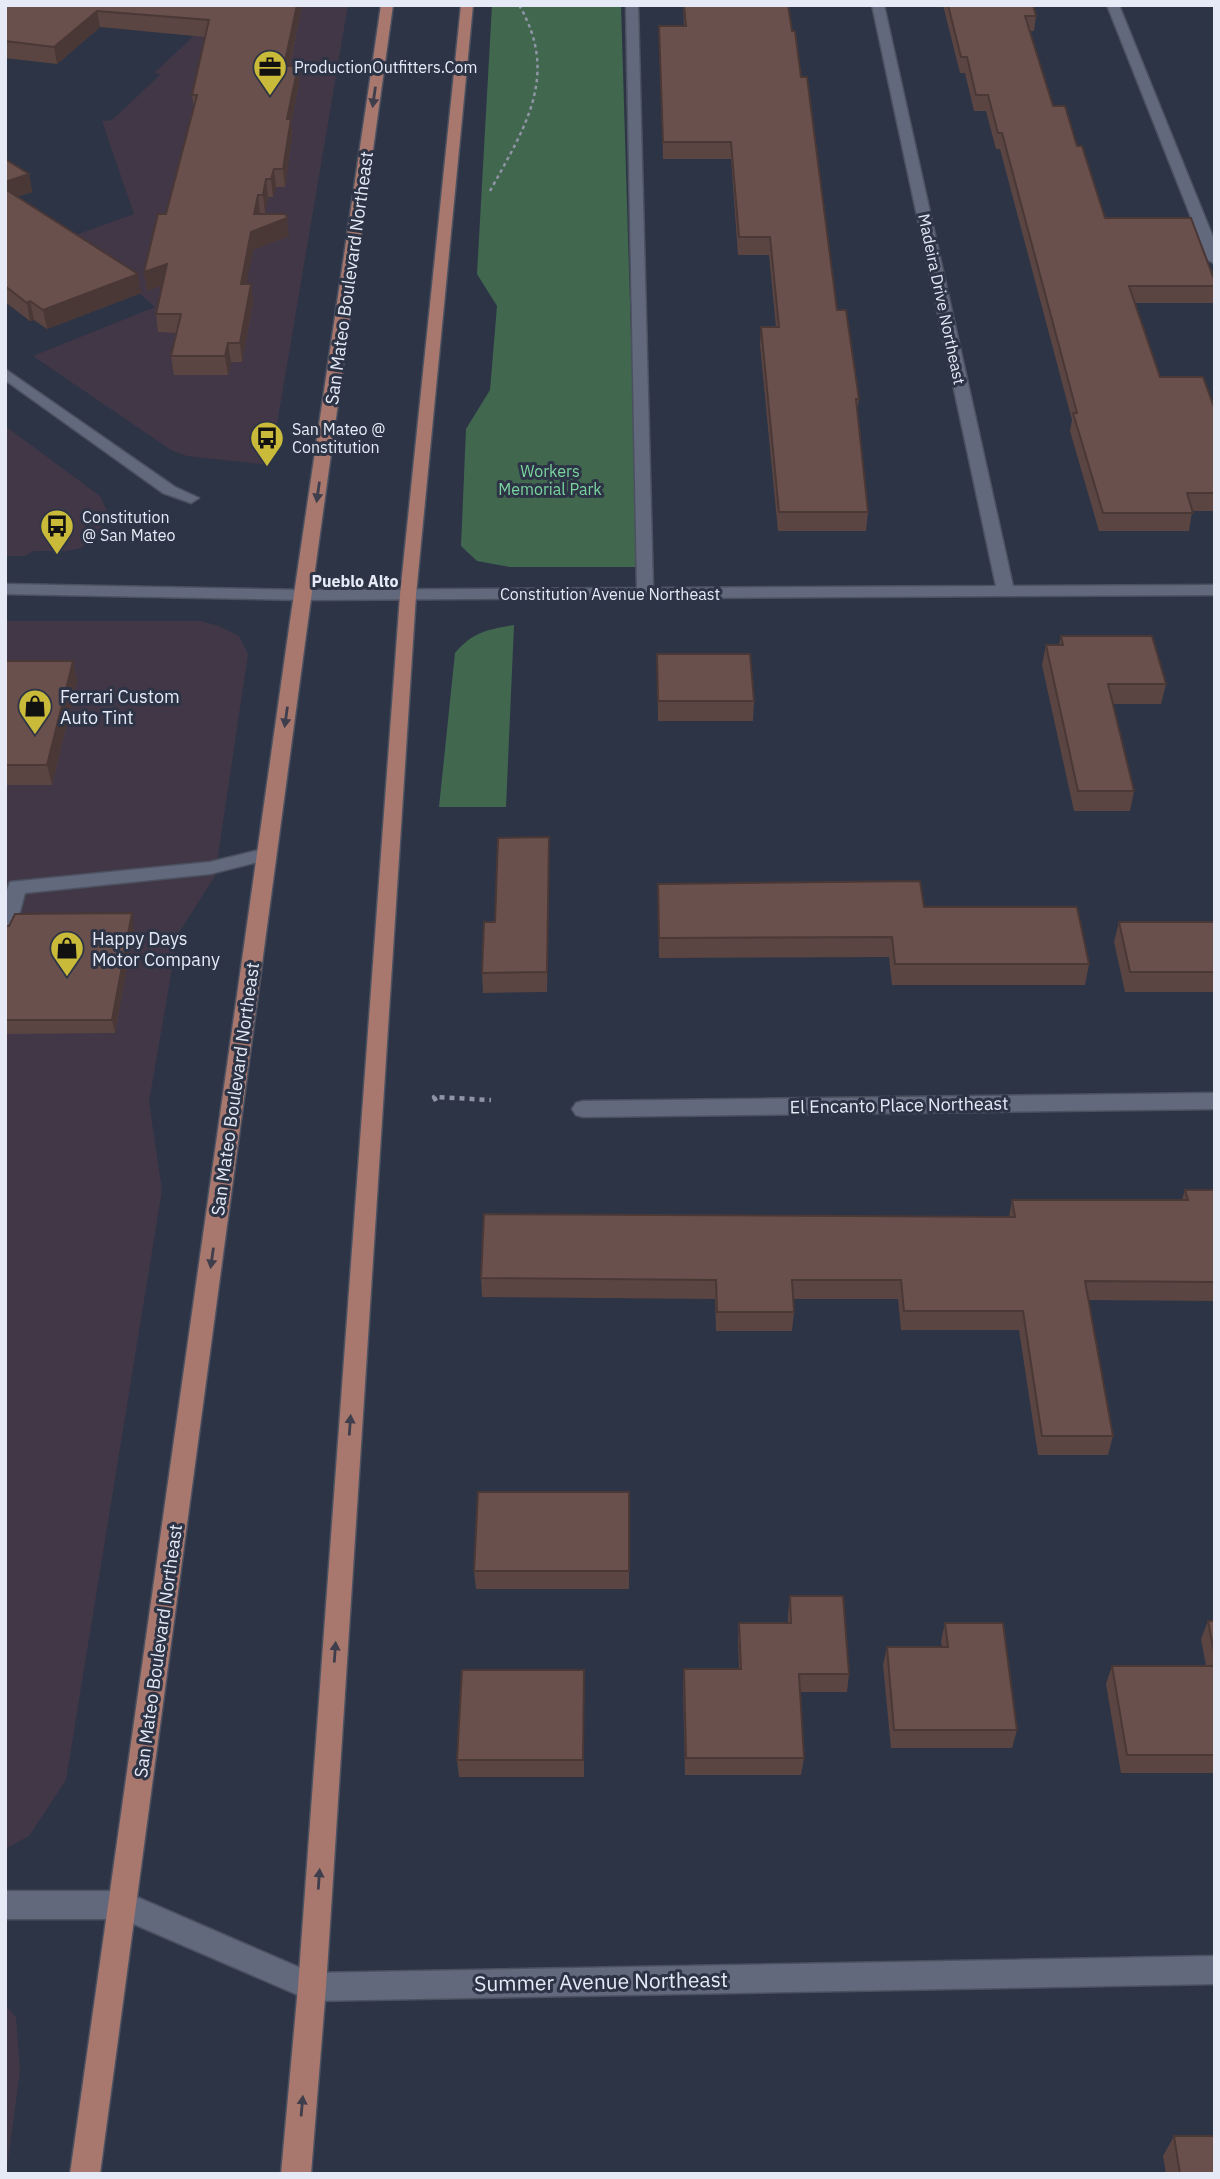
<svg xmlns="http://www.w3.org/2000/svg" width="1220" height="2179" font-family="'IBM Plex Sans',sans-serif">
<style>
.commercial{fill:#413747}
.green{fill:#41674f}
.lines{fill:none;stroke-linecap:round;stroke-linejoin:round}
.minor-casing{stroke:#4c5160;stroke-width:3}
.major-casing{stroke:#4c5160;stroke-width:3}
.path-far1{stroke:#8f95a4;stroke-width:2.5;stroke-dasharray:3.5 3.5;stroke-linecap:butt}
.path{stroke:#8f95a4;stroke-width:4.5;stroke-dasharray:5 5;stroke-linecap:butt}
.minor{fill:#62697d;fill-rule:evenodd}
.major{fill:#a8776d;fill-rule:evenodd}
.wall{fill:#5a4542}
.shaded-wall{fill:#4a3836}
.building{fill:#69504d;stroke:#4a3836;stroke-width:2}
.oneway{fill:#3f3e4c}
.labels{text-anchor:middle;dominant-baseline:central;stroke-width:6;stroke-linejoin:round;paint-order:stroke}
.far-poi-label{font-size:16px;fill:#e5eaf6;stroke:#2d3446;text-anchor:start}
.far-street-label{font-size:16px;fill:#e5eaf6;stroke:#2d3446}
.far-park-label{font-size:16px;fill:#7ad59e;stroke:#2d3446}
.far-neighbourhood-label{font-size:16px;font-weight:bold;fill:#e5eaf6;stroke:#2d3446}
.street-label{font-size:18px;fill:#e5eaf6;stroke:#2d3446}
.poi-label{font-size:18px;fill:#e5eaf6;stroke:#2d3446;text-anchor:start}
.near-street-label{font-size:21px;fill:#e5eaf6;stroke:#2d3446}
</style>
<rect width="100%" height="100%" fill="#2d3446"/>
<g class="commercial">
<path d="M 227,5 L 348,5 L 270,465 L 187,456 L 171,450 L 33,356 L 155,307 L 73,236 L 134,214 L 102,121 L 112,120 L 161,74 L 154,73 Z"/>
<path d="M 5,426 L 100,496 L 109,515 L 104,528 L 81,548 L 67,551 L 34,551 L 24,556 L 5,556 Z"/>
<path d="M 5,621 L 201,621 L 219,626 L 239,636 L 248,654 L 215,876 L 178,934 L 149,1102 L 162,1190 L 66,1780 L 29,1836 L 5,1849 Z"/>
<path d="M 5,2005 L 16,2017 L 20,2071 L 6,2174 Z"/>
</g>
<g class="green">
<path d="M 492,5 L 621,5 L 638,567 L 510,567 L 477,561 L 461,546 L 466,429 L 490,390 L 497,306 L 477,274 Z"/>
<path d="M 514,625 L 506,807 L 439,807 L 455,653 C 474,631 487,630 514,625 Z"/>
</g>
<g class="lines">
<g class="minor-casing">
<g id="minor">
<path d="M 626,5 L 638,5 L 653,588 L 996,586 L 872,5 L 884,5 L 1013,586 L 1215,585 L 1215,595 L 303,600 L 5,594 L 5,584 L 303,590 L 637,588 Z"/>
<path d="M 1107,5 L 1119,5 L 1215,242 L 1215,264 L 1208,260 Z"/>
<path d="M 5,369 L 175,487 L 199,498 L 191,503 L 163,493 L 5,380 Z"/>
<path d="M 267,848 L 274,850 L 276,854 L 274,858 L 210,874 L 25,893 L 15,930 L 12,935 L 5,937 L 5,895 L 10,882 L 210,862 Z"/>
<path d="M 1215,1093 L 1215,1109 L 583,1117 L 576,1115 L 572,1109 L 576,1103 L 583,1101 Z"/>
<path d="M 5,1891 L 123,1891 L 312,1973 L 1215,1956 L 1215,1984 L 312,2001 L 122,1919 L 5,1919 Z"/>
</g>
</g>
<g class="major-casing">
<g id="major">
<path d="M 381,5 L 393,5 L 307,628 L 100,2174 L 70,2174 L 289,628 Z"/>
<path d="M 461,5 L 473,5 L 416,595 L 326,1987 L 311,2174 L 281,2174 L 298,1987 L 400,595 Z"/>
</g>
</g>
<path class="path-far1" d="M 490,191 C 525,127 560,75 519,5"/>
<path class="path" d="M 436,1101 L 434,1097 L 491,1100"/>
<use href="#minor" class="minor"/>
<use href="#major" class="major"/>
</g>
<g class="wall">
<path d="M 5,5 L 302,5 L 290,66 L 298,66 L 299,83 L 291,124 L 292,137 L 285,187 L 276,187 L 273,197 L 268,197 L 265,213 L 260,213 L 260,214 L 289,236 L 253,250 L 246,284 L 251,284 L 253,303 L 242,362 L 231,362 L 228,375 L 174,375 L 171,356 L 177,333 L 158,332 L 156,314 L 162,285 L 147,291 L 144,272 L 166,214 L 194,109 L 192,95 L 205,37 L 100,27 L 57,64 L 5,58 Z"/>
<path d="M 683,5 L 788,5 L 792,31 L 801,77 L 837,310 L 859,399 L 857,413 L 868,512 L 866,531 L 778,531 L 760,345 L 761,327 L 776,327 L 769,255 L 738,255 L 731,159 L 663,159 L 659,26 L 684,26 Z"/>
<path d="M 943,5 L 1033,5 L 1036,16 L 1034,31 L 1030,31 L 1053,106 L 1077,146 L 1105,218 L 1215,282 L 1215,293 L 1213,303 L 1135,303 L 1160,377 L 1215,410 L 1215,511 L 1192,511 L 1189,531 L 1099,531 L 1070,431 L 1072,420 L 1000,149 L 996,149 L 986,111 L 974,111 L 965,73 L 960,73 Z"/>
<path d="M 5,159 L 29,174 L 32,192 L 17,197 L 141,293 L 47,329 L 34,320 L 30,321 L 5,302 Z"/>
<path d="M 1061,636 L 1166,684 L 1161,704 L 1113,704 L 1134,791 L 1130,811 L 1074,811 L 1042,665 L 1046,645 L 1059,645 Z"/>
<path d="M 657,654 L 754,701 L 753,721 L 658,721 Z"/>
<path d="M 5,661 L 73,661 L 77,681 L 52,785 L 5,785 Z"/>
<path d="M 549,858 L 547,992 L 483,993 L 482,973 L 495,922 Z"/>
<path d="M 658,884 L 924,907 L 1089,964 L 1085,985 L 892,985 L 889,957 L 659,958 Z"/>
<path d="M 1119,922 L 1215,922 L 1215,992 L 1125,992 L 1114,942 Z"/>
<path d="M 5,926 L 134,927 L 115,1033 L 5,1034 Z"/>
<path d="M 1185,1190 L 1215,1190 L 1215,1301 L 1088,1300 L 1113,1436 L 1108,1455 L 1038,1455 L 1019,1330 L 901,1330 L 898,1299 L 793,1299 L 794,1312 L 792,1331 L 716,1331 L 715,1299 L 482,1297 L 481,1278 L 1009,1217 L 1012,1200 L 1182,1200 Z"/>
<path d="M 629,1492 L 629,1589 L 476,1589 L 474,1571 Z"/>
<path d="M 790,1596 L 849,1674 L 847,1692 L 800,1692 L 804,1758 L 801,1775 L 685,1775 L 683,1687 L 684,1669 L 739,1669 L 738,1641 L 739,1623 L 788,1623 L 788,1614 Z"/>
<path d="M 1208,1621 L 1215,1621 L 1215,1773 L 1121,1773 L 1106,1684 L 1112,1666 L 1206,1666 L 1201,1639 Z"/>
<path d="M 945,1623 L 1017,1730 L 1012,1748 L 891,1748 L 883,1665 L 887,1647 L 942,1647 L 941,1641 Z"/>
<path d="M 584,1689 L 584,1777 L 459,1777 L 457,1760 Z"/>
<path d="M 1174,2136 L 1215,2174 L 1166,2174 L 1163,2156 Z"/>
</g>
<g class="shaded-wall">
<path d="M 297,5 L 302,5 L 286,83 L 284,66 Z"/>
<path d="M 97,11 L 100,27 L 57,64 L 54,47 Z"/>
<path d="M 298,66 L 299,83 L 291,124 L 292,137 L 285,187 L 283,169 L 287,119 Z"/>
<path d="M 274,169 L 276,187 L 273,197 L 271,179 Z"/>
<path d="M 29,174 L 32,192 L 5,201 L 5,182 Z"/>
<path d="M 266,179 L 268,197 L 265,213 L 263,195 Z"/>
<path d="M 258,195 L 260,213 L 257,230 L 287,218 L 289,236 L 253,250 L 243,303 L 241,284 Z"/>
<path d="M 167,264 L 170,282 L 147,291 L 144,272 Z"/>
<path d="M 138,274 L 141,293 L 47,329 L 43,310 Z"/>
<path d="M 251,284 L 253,303 L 242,362 L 240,343 Z"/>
<path d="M 30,301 L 34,320 L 30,321 L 27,303 Z"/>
<path d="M 228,343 L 231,362 L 228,375 L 225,356 Z"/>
<path d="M 73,661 L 77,681 L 52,785 L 47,765 Z"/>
<path d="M 549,837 L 549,858 L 547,992 L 547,972 Z"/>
<path d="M 132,913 L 134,927 L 115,1033 L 112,1020 Z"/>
</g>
<g class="building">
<path d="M 5,5 L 297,5 L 284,66 L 298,66 L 287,119 L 291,119 L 283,169 L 274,169 L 271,179 L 266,179 L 263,195 L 258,195 L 254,214 L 286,214 L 287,218 L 251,232 L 241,284 L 251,284 L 240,343 L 228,343 L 225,356 L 171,356 L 181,314 L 156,314 L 167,264 L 144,272 L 158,214 L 166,214 L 197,95 L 192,95 L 209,20 L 97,11 L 54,47 L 5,41 Z"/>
<path d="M 684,5 L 788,5 L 792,31 L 795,31 L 801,77 L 807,77 L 837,310 L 846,310 L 859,399 L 856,399 L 868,512 L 779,512 L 761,327 L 779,327 L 770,237 L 739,237 L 731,142 L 663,142 L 659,26 L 686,26 Z"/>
<path d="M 948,5 L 1033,5 L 1036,16 L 1025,16 L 1053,106 L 1065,106 L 1077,146 L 1082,146 L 1105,218 L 1191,218 L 1215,282 L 1215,286 L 1129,286 L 1160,377 L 1203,377 L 1215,410 L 1215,493 L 1187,493 L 1193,513 L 1103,513 L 1073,413 L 1077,413 L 1002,133 L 998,133 L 988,95 L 976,95 L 967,57 L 961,57 Z"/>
<path d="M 5,159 L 29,174 L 5,182 Z"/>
<path d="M 5,189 L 138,274 L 43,310 L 30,301 L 27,303 L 5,286 Z"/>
<path d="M 1061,636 L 1152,636 L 1166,684 L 1108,684 L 1134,791 L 1078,791 L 1046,645 L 1063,645 Z"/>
<path d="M 657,654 L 750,654 L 754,701 L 658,701 Z"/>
<path d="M 5,661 L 73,661 L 47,765 L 5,765 Z"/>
<path d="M 549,837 L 547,972 L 482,973 L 484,922 L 495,922 L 498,838 Z"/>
<path d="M 920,881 L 924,907 L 1077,907 L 1089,964 L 895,964 L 892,937 L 659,938 L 658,884 Z"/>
<path d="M 132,913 L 112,1020 L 5,1020 L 5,926 L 9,926 L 15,914 Z"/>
<path d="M 1119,922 L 1215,922 L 1215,972 L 1130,972 Z"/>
<path d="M 1185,1190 L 1215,1190 L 1215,1282 L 1085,1281 L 1113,1436 L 1042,1436 L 1023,1311 L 904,1311 L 901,1280 L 792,1280 L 794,1312 L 717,1312 L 716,1280 L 481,1278 L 484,1214 L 1015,1217 L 1012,1200 L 1188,1200 Z"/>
<path d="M 478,1492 L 629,1492 L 629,1571 L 474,1571 Z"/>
<path d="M 790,1596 L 843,1596 L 849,1674 L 799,1674 L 804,1758 L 686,1758 L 684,1669 L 741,1669 L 739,1623 L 791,1623 Z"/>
<path d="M 1208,1621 L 1215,1621 L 1215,1657 Z"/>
<path d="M 945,1623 L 1003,1623 L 1017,1730 L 894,1730 L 887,1647 L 948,1647 Z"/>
<path d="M 1112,1666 L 1215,1666 L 1215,1755 L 1127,1755 Z"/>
<path d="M 462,1670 L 584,1670 L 583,1760 L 457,1760 Z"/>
<path d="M 1174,2136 L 1215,2136 L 1215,2174 L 1180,2174 Z"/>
</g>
<defs><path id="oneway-solid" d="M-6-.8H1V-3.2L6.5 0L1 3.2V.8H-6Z" transform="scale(1.75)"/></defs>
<g class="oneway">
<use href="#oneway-solid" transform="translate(374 97) rotate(98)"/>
<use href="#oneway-solid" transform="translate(318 492) rotate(98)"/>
<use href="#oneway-solid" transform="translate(286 717) rotate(98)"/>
<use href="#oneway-solid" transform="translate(212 1258) rotate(98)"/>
<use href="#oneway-solid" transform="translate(350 1425) rotate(-86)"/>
<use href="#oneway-solid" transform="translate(335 1652) rotate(-86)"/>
<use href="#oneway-solid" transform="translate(319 1879) rotate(-86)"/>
<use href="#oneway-solid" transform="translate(302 2106) rotate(-85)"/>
</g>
<defs>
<g id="office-pin" transform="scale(1.75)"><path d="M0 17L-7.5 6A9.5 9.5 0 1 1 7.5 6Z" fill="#caba3a" stroke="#2d3446"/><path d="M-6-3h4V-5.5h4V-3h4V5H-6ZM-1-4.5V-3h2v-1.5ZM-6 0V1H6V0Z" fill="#111"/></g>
<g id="bus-pin" transform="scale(1.75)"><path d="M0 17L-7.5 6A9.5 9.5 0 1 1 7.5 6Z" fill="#caba3a" stroke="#2d3446"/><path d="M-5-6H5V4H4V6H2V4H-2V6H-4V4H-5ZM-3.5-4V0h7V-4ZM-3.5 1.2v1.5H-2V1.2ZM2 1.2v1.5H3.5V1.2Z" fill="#111"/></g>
<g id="shop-pin" transform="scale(1.75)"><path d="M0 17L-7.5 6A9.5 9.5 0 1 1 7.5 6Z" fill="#caba3a" stroke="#2d3446"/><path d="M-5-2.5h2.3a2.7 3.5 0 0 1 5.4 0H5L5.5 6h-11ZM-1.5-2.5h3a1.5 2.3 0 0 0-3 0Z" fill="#111"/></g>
</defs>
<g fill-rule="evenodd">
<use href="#office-pin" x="270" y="67"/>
<use href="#bus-pin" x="267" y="438"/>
<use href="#bus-pin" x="57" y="526"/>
<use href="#shop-pin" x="35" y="706"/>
<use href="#shop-pin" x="67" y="948"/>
</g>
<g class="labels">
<g class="far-poi-label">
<text x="294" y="67">ProductionOutfitters.Com</text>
<text x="292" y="429">San Mateo @<tspan x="292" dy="18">Constitution</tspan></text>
<text x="82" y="517">Constitution<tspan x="82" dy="18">@ San Mateo</tspan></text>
</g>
<g class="far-street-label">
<text transform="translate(942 299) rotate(78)">Madeira Drive Northeast</text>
<text x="610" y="594">Constitution Avenue Northeast</text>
</g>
<g class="far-park-label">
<text x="550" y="471">Workers<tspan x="550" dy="18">Memorial Park</tspan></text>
</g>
<g class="far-neighbourhood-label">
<text x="355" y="581">Pueblo Alto</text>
</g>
<g class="street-label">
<text transform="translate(349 278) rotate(-82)">San Mateo Boulevard Northeast</text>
<text transform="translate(235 1089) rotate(-82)">San Mateo Boulevard Northeast</text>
<text transform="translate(899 1105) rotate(-1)">El Encanto Place Northeast</text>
<text transform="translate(158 1651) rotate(-82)">San Mateo Boulevard Northeast</text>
</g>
<g class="poi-label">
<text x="60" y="696">Ferrari Custom<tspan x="60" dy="21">Auto Tint</tspan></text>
<text x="92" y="938">Happy Days<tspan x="92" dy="21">Motor Company</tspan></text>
</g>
<g class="near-street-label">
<text transform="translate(601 1981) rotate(-1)">Summer Avenue Northeast</text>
</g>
</g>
<rect width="1220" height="2179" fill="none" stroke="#e5eaf6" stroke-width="14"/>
</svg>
